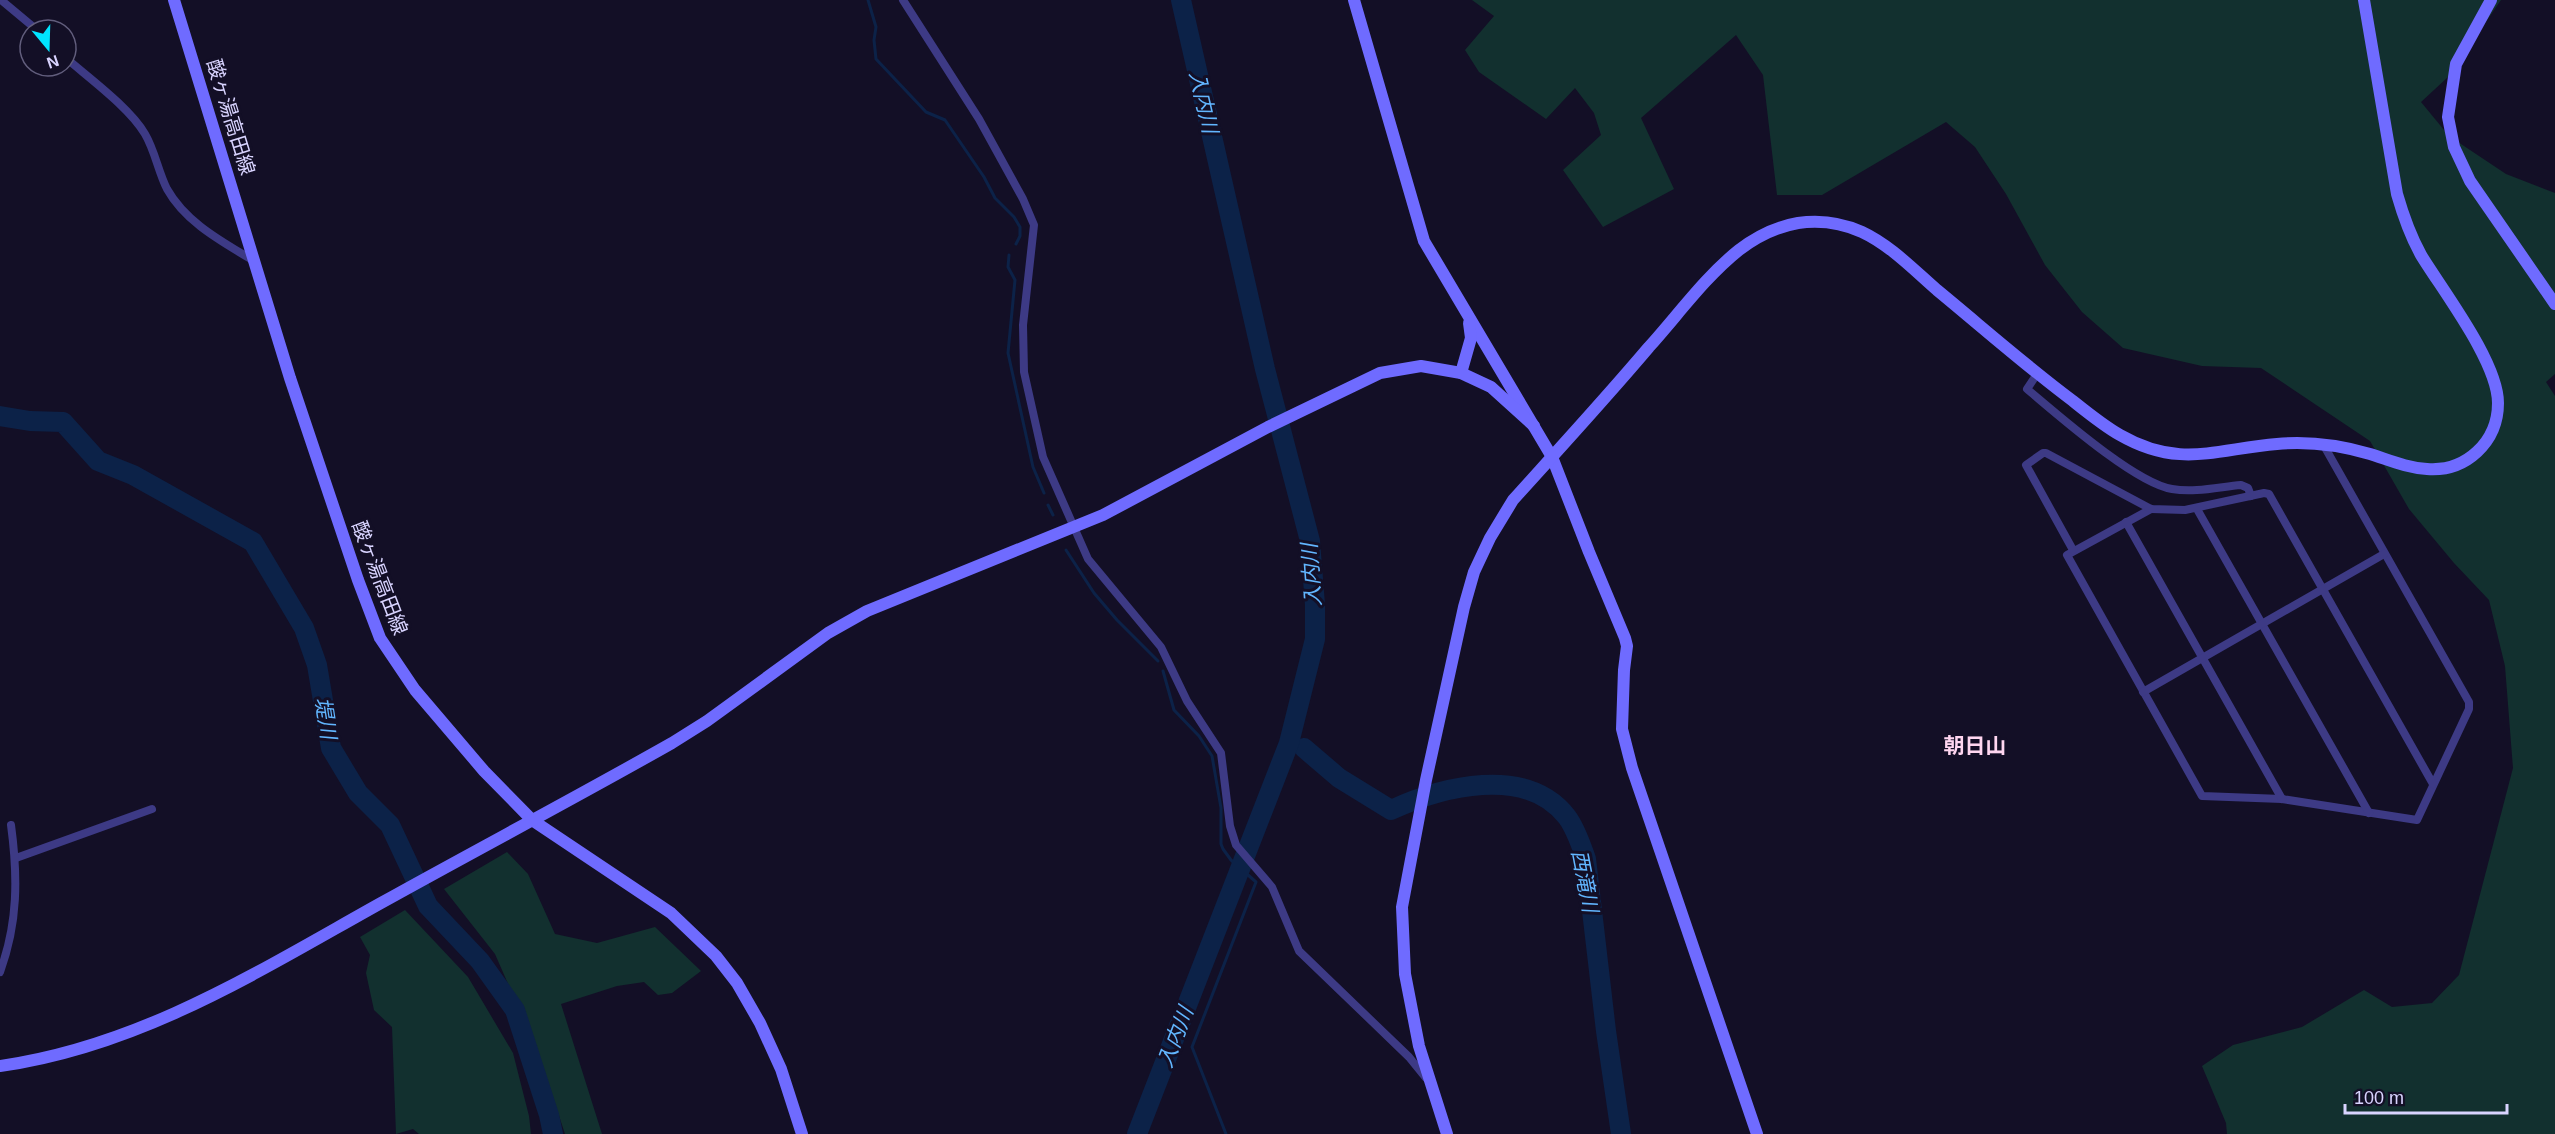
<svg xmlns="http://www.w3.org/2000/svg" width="2555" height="1134" font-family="Arial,'Noto Sans JP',sans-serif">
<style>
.green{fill:#12302f}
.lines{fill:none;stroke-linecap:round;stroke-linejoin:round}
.stream{stroke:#0c2248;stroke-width:3}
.river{stroke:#0c2248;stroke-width:20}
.street{stroke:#3d3a85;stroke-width:8}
.secondary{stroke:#6f6bff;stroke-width:12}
.labels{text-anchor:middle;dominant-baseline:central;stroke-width:6;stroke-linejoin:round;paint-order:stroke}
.street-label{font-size:20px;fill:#d9d4ff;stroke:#130f26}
.water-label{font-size:21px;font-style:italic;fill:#62b6ff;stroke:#130f26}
.neighbourhood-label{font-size:21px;font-weight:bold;fill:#ffd6f0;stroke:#130f26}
</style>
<rect width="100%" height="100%" fill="#130f26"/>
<g class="green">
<path d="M 1472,0 L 2501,0 L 2448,77 L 2421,102 L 2449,136 L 2506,174 L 2555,193 L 2555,374 L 2546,382 L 2555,396 L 2555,1134 L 2227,1134 L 2226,1123 L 2202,1066 L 2233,1045 L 2302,1027 L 2364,990 L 2392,1007 L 2432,1003 L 2459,975 L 2513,768 L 2505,666 L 2489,600 L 2454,563 L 2409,509 L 2370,441 L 2261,368 L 2202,366 L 2123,348 L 2082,312 L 2045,265 L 2006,194 L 1975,147 L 1946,122 L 1822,195 L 1777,195 L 1763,75 L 1736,35 L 1641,118 L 1674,189 L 1603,227 L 1563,170 L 1601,135 L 1594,113 L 1575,88 L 1546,119 L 1479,72 L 1465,50 L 1494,16 Z"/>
<path d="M 507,852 L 528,874 L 555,934 L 597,943 L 655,927 L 701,971 L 672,993 L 658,995 L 644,982 L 617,986 L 561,1004 L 602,1134 L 565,1134 L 538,1052 L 495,954 L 444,889 Z"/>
<path d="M 405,910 L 468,977 L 513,1053 L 529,1116 L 531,1134 L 419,1134 L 413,1129 L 396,1134 L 392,1027 L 374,1010 L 366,973 L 370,955 L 360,937 Z"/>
</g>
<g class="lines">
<g class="stream">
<path d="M 868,0 L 876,27 L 874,40 L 876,59 L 926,112 L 945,120 L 984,177 L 995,198 L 1014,217 L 1020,227 L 1020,236 L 1016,244"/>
<path d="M 1009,255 L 1008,267 L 1015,280 L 1008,353 L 1033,467 L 1044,493"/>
<path d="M 1048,505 L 1053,515"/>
<path d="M 1066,550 L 1094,593 L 1117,620 L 1158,661"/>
<path d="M 1163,671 L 1174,710 L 1199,736 L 1212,756 L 1221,808 L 1221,844 L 1223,849 L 1231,860 L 1256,882 L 1192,1047 L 1226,1134"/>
</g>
<g class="river">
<path d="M 0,416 L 30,421 L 63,422 L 98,461 L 133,475 L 253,542 L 304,628 L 317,665 L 331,748 L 358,793 L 390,825 L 428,906 L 480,961 L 515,1010 L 549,1115 L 553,1134"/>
<path d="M 1304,748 L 1339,778 L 1391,810 C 1441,787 1526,764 1567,817 C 1576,829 1581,845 1586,859 L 1606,1031 L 1621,1134"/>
<path d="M 1137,1134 L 1289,743 L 1315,639 L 1315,605 L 1310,541 L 1265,369 L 1181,0"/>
</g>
<g class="street">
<path d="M 1,0 L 37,30"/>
<path d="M 903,0 L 979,119 L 1023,199 L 1034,225 L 1023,325 L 1024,372 L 1043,457 L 1088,559 L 1161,647 L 1187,701 L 1221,753 L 1230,826 L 1236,845 L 1272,887 L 1299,951 L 1409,1057 L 1426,1078"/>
<path d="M 66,58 C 89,78 130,108 145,134 C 155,151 158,171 167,189 C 186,223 223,242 254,261"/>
<path d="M 2037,374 L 2027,389 C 2058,415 2135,483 2172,489 C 2194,493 2219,487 2241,485 L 2248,488 L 2251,496"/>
<path d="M 2151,509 L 2067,555 L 2202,796 L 2282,799 L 2417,820 L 2469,709 L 2469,702 L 2323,444"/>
<path d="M 2197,509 L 2369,813"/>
<path d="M 2126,522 L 2282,799"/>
<path d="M 2073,550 L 2026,465 L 2043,453 L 2046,453 L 2151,509 L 2185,510 L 2264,493 L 2269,494 L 2433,784"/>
<path d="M 2143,692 L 2384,554"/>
<path d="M 16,858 L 152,809"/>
<path d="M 0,972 C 18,923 18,877 11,825"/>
</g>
<g class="secondary">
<path d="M 174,0 L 290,378 L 358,580 L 380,638 L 415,690 L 484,771 L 532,820 L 671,913 L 716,956 L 737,983 L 760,1023 L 781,1069 L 802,1134"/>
<path d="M 1354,0 L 1424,241 L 1552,457 L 1589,552 L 1625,638 L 1627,646 L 1624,670 L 1622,729 L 1632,768 L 1757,1134"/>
<path d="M 2491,0 L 2456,64 L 2448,117 L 2454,147 L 2470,181 L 2555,304"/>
<path d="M 1461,373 L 1471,338 L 1469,323"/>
<path d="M 0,1066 C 141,1046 259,971 381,903 C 478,849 575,798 672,743 L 707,721 L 828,633 L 867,611 L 1103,515 L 1268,427 L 1380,373 L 1421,366 L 1461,373 L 1491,387 L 1534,426"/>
<path d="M 1447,1134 L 1419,1046 L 1405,974 L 1402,907 L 1426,780 L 1464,607 L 1474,572 L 1490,538 L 1513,500 C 1559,449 1605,399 1649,347 C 1678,315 1705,277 1739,250 C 1756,237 1775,227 1798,223 C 1819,220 1842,223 1862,232 C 1890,245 1914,270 1937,290 C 1982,327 2026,366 2073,401 C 2088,413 2104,426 2120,435 C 2179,469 2216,449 2277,444 C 2309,441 2339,445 2370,454 C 2389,460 2407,468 2427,469 C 2466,472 2498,442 2498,403 C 2498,362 2443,291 2421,255 C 2410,235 2403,215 2397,194 L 2364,0"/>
</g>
</g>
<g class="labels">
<g class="street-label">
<text transform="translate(231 117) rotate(73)">酸ヶ湯高田線</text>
<text transform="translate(380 578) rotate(69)">酸ヶ湯高田線</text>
</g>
<g class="water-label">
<text transform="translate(1204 102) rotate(77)">入内川</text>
<text transform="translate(1311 575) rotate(-94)">入内川</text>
<text transform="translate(326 718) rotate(81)">堤川</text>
<text transform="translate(1585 881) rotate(79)">西滝川</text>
<text transform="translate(1175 1037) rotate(-69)">入内川</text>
</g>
<g class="neighbourhood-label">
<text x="1975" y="745">朝日山</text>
</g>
</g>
<g transform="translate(48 48) rotate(161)"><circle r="28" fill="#130f26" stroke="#625e7d" stroke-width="1.5"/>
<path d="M0-4.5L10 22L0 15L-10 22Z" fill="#00e5ff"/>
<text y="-9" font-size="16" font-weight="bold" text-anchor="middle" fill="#d9d4ff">N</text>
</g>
<path d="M2345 1104v9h162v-9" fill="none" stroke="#d9d4ff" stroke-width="3"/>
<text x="2354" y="1104" font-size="18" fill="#d9d4ff" stroke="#130f26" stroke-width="4.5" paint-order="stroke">100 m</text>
</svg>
